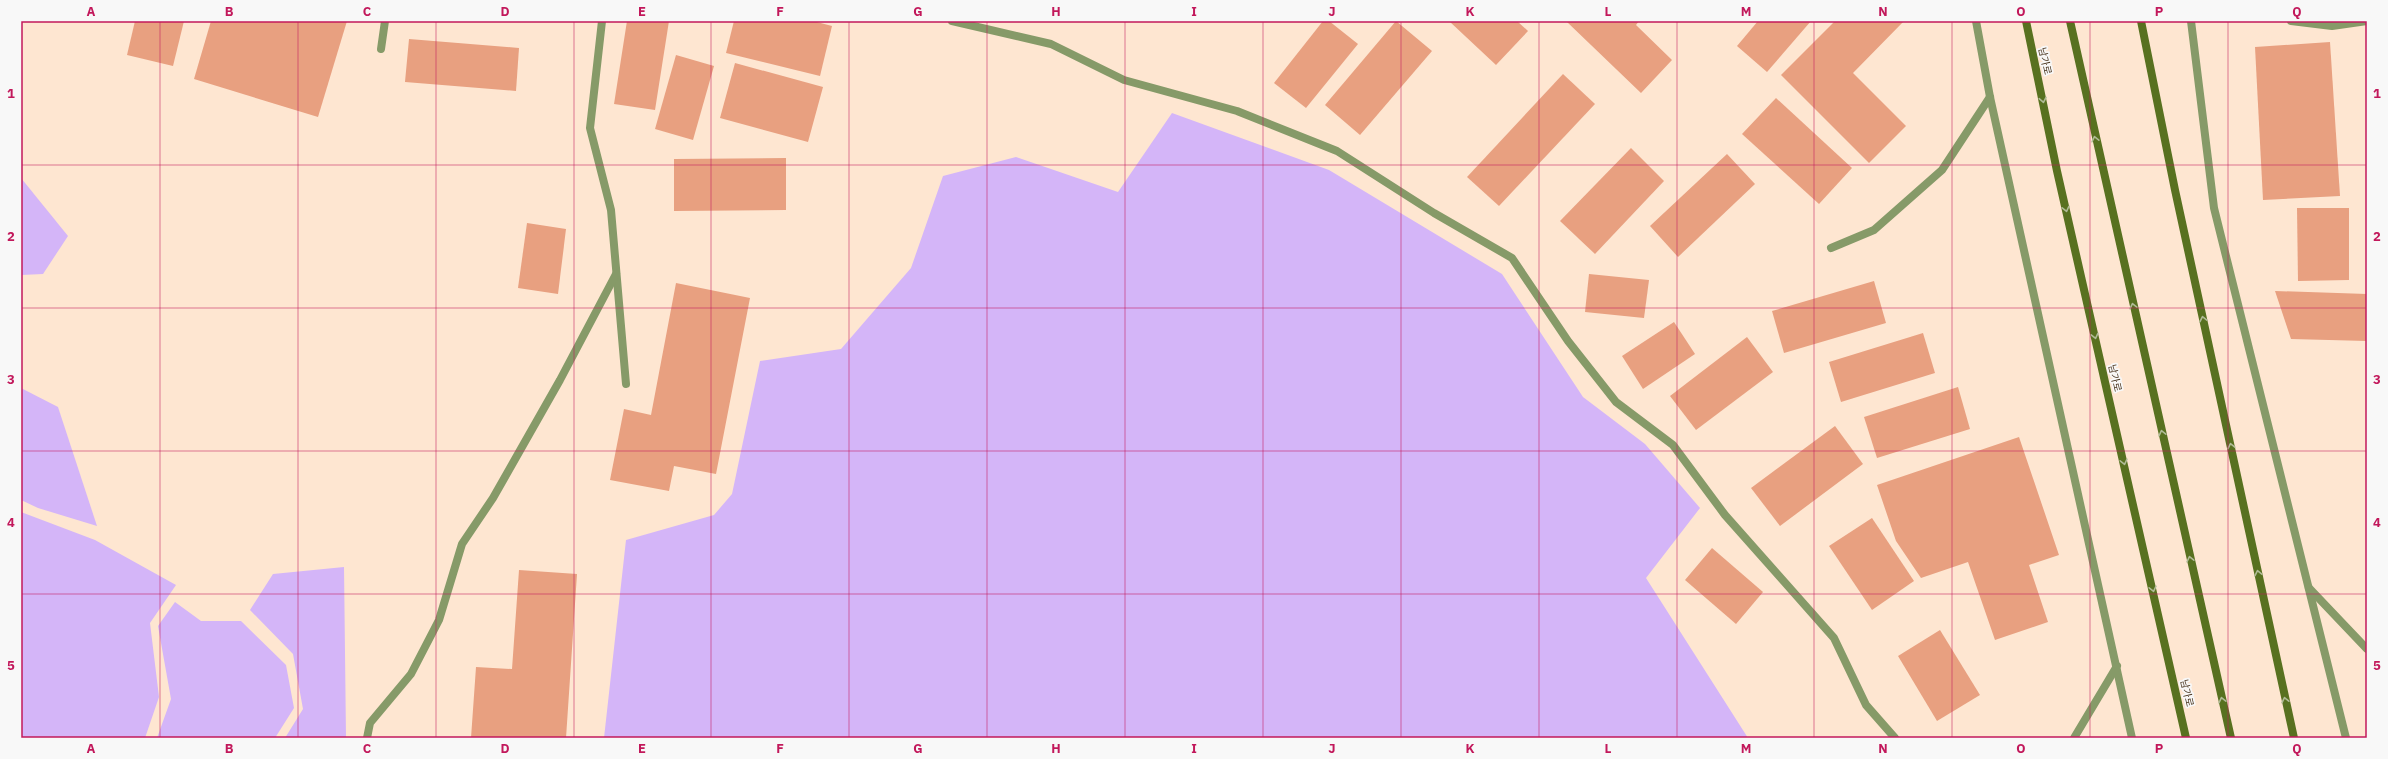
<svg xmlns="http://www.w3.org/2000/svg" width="2388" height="759" font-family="'IBM Plex Sans','Noto Sans KR',sans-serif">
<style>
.green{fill:#d4b5f8}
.building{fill:#e8a080}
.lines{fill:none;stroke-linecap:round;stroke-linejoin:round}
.minor{stroke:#869a68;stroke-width:8}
.secondary{stroke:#587120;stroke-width:8}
.oneway{stroke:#b0bb97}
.grid{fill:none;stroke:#c2185b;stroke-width:1;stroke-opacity:0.55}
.labels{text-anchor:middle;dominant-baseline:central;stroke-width:3.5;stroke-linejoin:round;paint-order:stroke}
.street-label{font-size:10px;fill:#463019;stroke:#f8f8f8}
.neatline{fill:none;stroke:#c2185b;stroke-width:1.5}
.grid-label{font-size:13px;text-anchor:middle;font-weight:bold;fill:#c2185b}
</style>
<rect width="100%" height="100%" fill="#fee6d1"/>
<g class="green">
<path d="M 1172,113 L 1329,170 L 1502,274 L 1583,397 L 1645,444 L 1700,508 L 1646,578 L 1748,738 L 604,738 L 626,540 L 714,515 L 732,494 L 760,361 L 841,349 L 911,268 L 943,176 L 1016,157 L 1118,192 Z"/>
<path d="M 21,178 L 68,236 L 43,274 L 21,275 Z"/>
<path d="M 21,388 L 58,407 L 97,526 L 38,508 L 21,500 Z"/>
<path d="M 21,512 L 95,540 L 176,585 L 150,623 L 159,697 L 145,738 L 21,738 Z"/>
<path d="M 344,567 L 346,738 L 285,738 L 303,709 L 293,654 L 250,610 L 273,574 Z"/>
<path d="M 175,602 L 201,621 L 241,621 L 286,665 L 294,708 L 275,738 L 157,738 L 171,699 L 158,626 Z"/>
</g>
<g class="building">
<path d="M 135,21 L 184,21 L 173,66 L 127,55 Z"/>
<path d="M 211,21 L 347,21 L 318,117 L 194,79 Z"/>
<path d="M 627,21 L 669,21 L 655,110 L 614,104 Z"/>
<path d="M 734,21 L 813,21 L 832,26 L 820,76 L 726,53 Z"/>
<path d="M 1323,21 L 1329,21 L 1358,44 L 1306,108 L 1274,83 Z"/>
<path d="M 1396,21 L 1432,51 L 1360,135 L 1325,105 Z"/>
<path d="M 1449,21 L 1517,21 L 1528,31 L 1496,65 Z"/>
<path d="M 1566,21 L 1639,21 L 1636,25 L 1672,60 L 1641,93 Z"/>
<path d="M 1758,21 L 1811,21 L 1767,72 L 1737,46 Z"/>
<path d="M 1835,21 L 1904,21 L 1853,73 L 1906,126 L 1869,163 L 1781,75 Z"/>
<path d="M 409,39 L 519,48 L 516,91 L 405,82 Z"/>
<path d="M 2330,42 L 2340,196 L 2263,200 L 2255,47 Z"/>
<path d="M 676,55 L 714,66 L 693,140 L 655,129 Z"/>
<path d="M 735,63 L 823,87 L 808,142 L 720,118 Z"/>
<path d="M 1563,74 L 1595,104 L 1499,206 L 1467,177 Z"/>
<path d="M 1776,98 L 1852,168 L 1819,204 L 1742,134 Z"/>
<path d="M 1631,148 L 1664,181 L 1595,254 L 1560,221 Z"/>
<path d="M 1727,154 L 1755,184 L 1678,257 L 1650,226 Z"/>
<path d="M 786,158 L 786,210 L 674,211 L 674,159 Z"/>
<path d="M 2297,208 L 2349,208 L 2349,280 L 2298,281 Z"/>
<path d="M 527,223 L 566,229 L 558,294 L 518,288 Z"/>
<path d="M 1589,274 L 1649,280 L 1644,318 L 1585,312 Z"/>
<path d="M 1874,281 L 1886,323 L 1784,353 L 1772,311 Z"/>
<path d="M 676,283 L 750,298 L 716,474 L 674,466 L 669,491 L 610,480 L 624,409 L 651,415 Z"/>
<path d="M 2275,291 L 2367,294 L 2367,341 L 2291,339 Z"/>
<path d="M 1674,322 L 1695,354 L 1643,389 L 1622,356 Z"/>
<path d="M 1923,333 L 1935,373 L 1841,402 L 1829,362 Z"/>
<path d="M 1747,337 L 1773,372 L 1696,430 L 1670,396 Z"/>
<path d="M 1958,387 L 1970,429 L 1877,458 L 1864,417 Z"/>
<path d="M 1835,426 L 1863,464 L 1780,526 L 1751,488 Z"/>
<path d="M 2019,437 L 2059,555 L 2029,565 L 2048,622 L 1995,640 L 1968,562 L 1921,578 L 1896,541 L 1877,485 Z"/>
<path d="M 1872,518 L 1914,581 L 1872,610 L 1829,546 Z"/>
<path d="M 1712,548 L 1763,592 L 1736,624 L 1685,580 Z"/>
<path d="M 519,570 L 577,574 L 566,738 L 471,738 L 476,667 L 512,669 Z"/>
<path d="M 1940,630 L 1980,695 L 1937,721 L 1898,656 Z"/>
</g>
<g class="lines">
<g class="minor">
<path d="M 602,21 L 590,128 L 611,210 L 626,384"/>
<path d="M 952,21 L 1051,44 L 1124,80 L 1237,111 L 1337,151 L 1434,213 L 1512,258 L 1568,341 L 1616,402 L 1673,445 L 1725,515 L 1834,638 L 1866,705 L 1895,738"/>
<path d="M 1976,21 L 1990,97 L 2132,738"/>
<path d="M 2191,21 L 2214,208 L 2346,738"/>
<path d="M 2291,21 L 2332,26 L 2367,21"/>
<path d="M 381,49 L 385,21"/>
<path d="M 1831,248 L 1874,230 L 1942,170 L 1990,97"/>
<path d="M 2309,588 L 2367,649"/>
<path d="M 367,738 L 370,723 L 411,674 L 439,620 L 462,544 L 493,498 L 560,380 L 616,274"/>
<path d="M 2074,738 L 2117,666"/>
</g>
<g class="secondary">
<path d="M 2026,21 L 2057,171 L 2186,738"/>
<path d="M 2070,21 L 2231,738"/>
<path d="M 2141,21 L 2175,190 L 2294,738"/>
</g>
</g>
<defs><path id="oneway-chevron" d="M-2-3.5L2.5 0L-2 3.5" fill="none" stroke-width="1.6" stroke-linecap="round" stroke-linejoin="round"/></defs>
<g class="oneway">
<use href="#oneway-chevron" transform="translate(2043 100) rotate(79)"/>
<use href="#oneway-chevron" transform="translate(2095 139) rotate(-103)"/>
<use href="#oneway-chevron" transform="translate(2066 209) rotate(77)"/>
<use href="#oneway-chevron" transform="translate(2133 306) rotate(-103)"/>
<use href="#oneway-chevron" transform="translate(2203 319) rotate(-102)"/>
<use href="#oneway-chevron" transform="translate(2095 336) rotate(77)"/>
<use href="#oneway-chevron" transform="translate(2162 433) rotate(-103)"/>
<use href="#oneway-chevron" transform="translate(2231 446) rotate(-102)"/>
<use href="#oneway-chevron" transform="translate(2124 462) rotate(77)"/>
<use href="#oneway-chevron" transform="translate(2190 559) rotate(-103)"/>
<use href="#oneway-chevron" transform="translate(2258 573) rotate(-102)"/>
<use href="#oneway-chevron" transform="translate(2153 589) rotate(77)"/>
<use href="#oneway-chevron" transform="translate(2222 700) rotate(-103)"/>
<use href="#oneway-chevron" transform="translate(2285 700) rotate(-102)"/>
</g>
<path class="grid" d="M 160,21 L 160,738M 298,21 L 298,738M 436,21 L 436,738M 574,21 L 574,738M 711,21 L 711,738M 849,21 L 849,738M 987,21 L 987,738M 1125,21 L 1125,738M 1263,21 L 1263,738M 1401,21 L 1401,738M 1539,21 L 1539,738M 1677,21 L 1677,738M 1814,21 L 1814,738M 1952,21 L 1952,738M 2090,21 L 2090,738M 2228,21 L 2228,738M 21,165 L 2367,165M 21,308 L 2367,308M 21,451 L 2367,451M 21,594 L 2367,594"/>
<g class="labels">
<g class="street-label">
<text transform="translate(2045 61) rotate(77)">남가로</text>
<text transform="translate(2115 378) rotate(77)">남가로</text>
<text transform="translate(2187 693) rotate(77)">남가로</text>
</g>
</g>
<rect width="2388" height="759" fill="none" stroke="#f8f8f8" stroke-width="44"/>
<rect x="22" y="22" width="2344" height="715" class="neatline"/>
<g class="grid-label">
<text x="91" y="16">A</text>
<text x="229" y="16">B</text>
<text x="367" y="16">C</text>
<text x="505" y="16">D</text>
<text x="642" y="16">E</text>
<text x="780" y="16">F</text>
<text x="918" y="16">G</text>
<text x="1056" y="16">H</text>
<text x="1194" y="16">I</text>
<text x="1332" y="16">J</text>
<text x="1470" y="16">K</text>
<text x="1608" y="16">L</text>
<text x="1746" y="16">M</text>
<text x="1883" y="16">N</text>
<text x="2021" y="16">O</text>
<text x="2159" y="16">P</text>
<text x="2297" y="16">Q</text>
<text x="11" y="98">1</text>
<text x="2377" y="98">1</text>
<text x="11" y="241">2</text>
<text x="2377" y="241">2</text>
<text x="11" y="384">3</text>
<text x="2377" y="384">3</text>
<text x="11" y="527">4</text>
<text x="2377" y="527">4</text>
<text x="11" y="670">5</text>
<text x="2377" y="670">5</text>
<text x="91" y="753">A</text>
<text x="229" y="753">B</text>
<text x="367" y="753">C</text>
<text x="505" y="753">D</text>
<text x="642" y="753">E</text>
<text x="780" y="753">F</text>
<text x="918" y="753">G</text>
<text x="1056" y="753">H</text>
<text x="1194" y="753">I</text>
<text x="1332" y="753">J</text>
<text x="1470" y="753">K</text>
<text x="1608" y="753">L</text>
<text x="1746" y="753">M</text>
<text x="1883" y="753">N</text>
<text x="2021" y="753">O</text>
<text x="2159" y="753">P</text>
<text x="2297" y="753">Q</text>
</g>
</svg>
